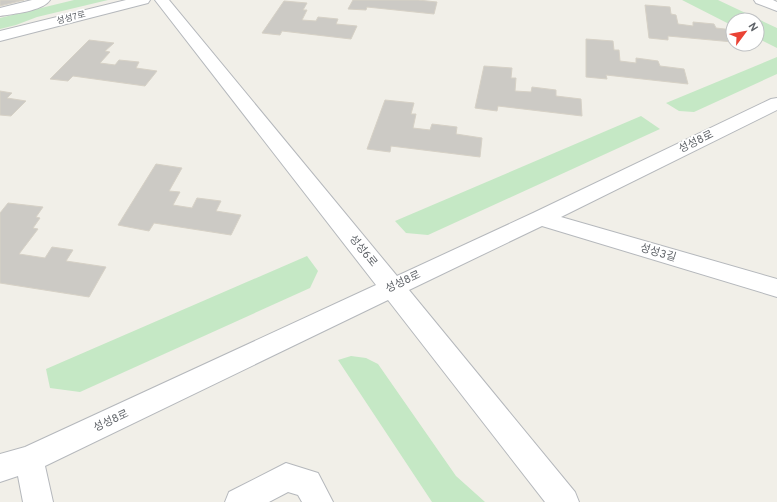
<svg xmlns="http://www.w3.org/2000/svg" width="777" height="502" font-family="Overpass,'Noto Sans KR',sans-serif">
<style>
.green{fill:#c5e8c5}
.building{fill:#cccac5;stroke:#d6d1c6}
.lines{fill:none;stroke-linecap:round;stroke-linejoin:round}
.minor-casing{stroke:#b5b8bc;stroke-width:2}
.minor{fill:#fff;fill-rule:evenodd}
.labels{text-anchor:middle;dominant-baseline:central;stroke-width:3.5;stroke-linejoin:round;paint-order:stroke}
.far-street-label{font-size:9px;fill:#5f6368;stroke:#fff}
.street-label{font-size:11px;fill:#5f6368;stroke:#fff}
</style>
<rect width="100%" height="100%" fill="#f1efe8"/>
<g class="green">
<path d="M 74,0 L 108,0 L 37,17 L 16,25 L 0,29 L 0,18 Z"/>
<path d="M 682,0 L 718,0 L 777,28 L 777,48 L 757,38 L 757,20 L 733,20 L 733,26 Z"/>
<path d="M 777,57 L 777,74 L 694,112 L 679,111 L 666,103 Z"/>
<path d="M 641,116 L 660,129 L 428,235 L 406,233 L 395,221 Z"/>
<path d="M 307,256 L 318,271 L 310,288 L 80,392 L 50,388 L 46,369 Z"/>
<path d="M 351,356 L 366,358 L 378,364 L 456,476 L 485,502 L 432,502 L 338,360 Z"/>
</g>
<g class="building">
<path d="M 0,0 L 24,0 L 0,6 Z"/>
<path d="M 353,0 L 418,0 L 437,2 L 434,14 L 367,7 L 366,10 L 348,9 Z"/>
<path d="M 284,1 L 307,3 L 303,10 L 307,10 L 302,20 L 316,21 L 318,17 L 338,19 L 336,24 L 357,26 L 351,39 L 282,31 L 280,35 L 262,33 Z"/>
<path d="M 645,5 L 670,7 L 671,14 L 676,15 L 678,24 L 693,26 L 693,22 L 714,24 L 716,28 L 733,30 L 733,42 L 668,36 L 668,40 L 649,38 Z"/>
<path d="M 586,39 L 613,41 L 614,50 L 619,50 L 620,61 L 636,63 L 636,58 L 658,61 L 660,66 L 684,69 L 688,84 L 606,75 L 607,79 L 586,77 Z"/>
<path d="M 89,40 L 114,43 L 105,51 L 110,52 L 100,63 L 115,65 L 119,60 L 139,62 L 136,68 L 157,71 L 145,86 L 73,76 L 68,81 L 50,79 Z"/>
<path d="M 484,66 L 512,68 L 511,78 L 516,78 L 515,91 L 531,92 L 532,87 L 556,90 L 556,96 L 581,99 L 582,116 L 498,106 L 497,111 L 475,108 Z"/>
<path d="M 0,91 L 12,93 L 7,98 L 26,101 L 11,116 L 0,115 Z"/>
<path d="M 385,100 L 414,103 L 411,114 L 416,114 L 413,128 L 430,130 L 432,124 L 457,127 L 456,134 L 482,138 L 480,157 L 391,146 L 390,152 L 367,149 Z"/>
<path d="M 156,164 L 182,168 L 169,191 L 180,192 L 173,205 L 192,208 L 197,198 L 221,201 L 216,211 L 241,215 L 231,235 L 154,223 L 149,231 L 118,225 Z"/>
<path d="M 8,203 L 43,207 L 36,217 L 40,218 L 33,228 L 38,229 L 19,254 L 45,258 L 52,247 L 73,250 L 66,261 L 106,267 L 89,297 L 0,283 L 0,213 Z"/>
</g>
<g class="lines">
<g class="minor-casing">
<g id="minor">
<path d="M 32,0 L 50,0 C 43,11 13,14 0,16 L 0,8 Z"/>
<path d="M 126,0 L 150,0 L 148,3 L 0,41 L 0,31 Z"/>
<path d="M 155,0 L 169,0 L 397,276 L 533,213 L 771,99 L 777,98 L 777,110 L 561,217 L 777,279 L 777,297 L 542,226 L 409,290 L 575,492 L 579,502 L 545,502 L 388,300 L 45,466 L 53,502 L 23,502 L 18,476 L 0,482 L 0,454 L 25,447 L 376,285 Z"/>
<path d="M 754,0 L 773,0 L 777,2 L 777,11 L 756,3 Z"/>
<path d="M 286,463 L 318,473 L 333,502 L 302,502 L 298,495 L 288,492 L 269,502 L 225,502 L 229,492 Z"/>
</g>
</g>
<use href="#minor" class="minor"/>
</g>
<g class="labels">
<g class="far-street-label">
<text transform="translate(71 18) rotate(-14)">성성7로</text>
</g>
<g class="street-label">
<text transform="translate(696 142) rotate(-26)">성성8로</text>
<text transform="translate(363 251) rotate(51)">성성6로</text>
<text transform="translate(658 253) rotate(17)">성성3길</text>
<text transform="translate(403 282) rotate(-25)">성성8로</text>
<text transform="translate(111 421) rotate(-25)">성성8로</text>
</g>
</g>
<g transform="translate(745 32) rotate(58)"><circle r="19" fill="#ffffff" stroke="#bfc1c3"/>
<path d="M0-3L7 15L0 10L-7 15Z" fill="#ea4335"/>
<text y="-6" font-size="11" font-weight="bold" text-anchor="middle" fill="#5f6368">N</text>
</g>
</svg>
